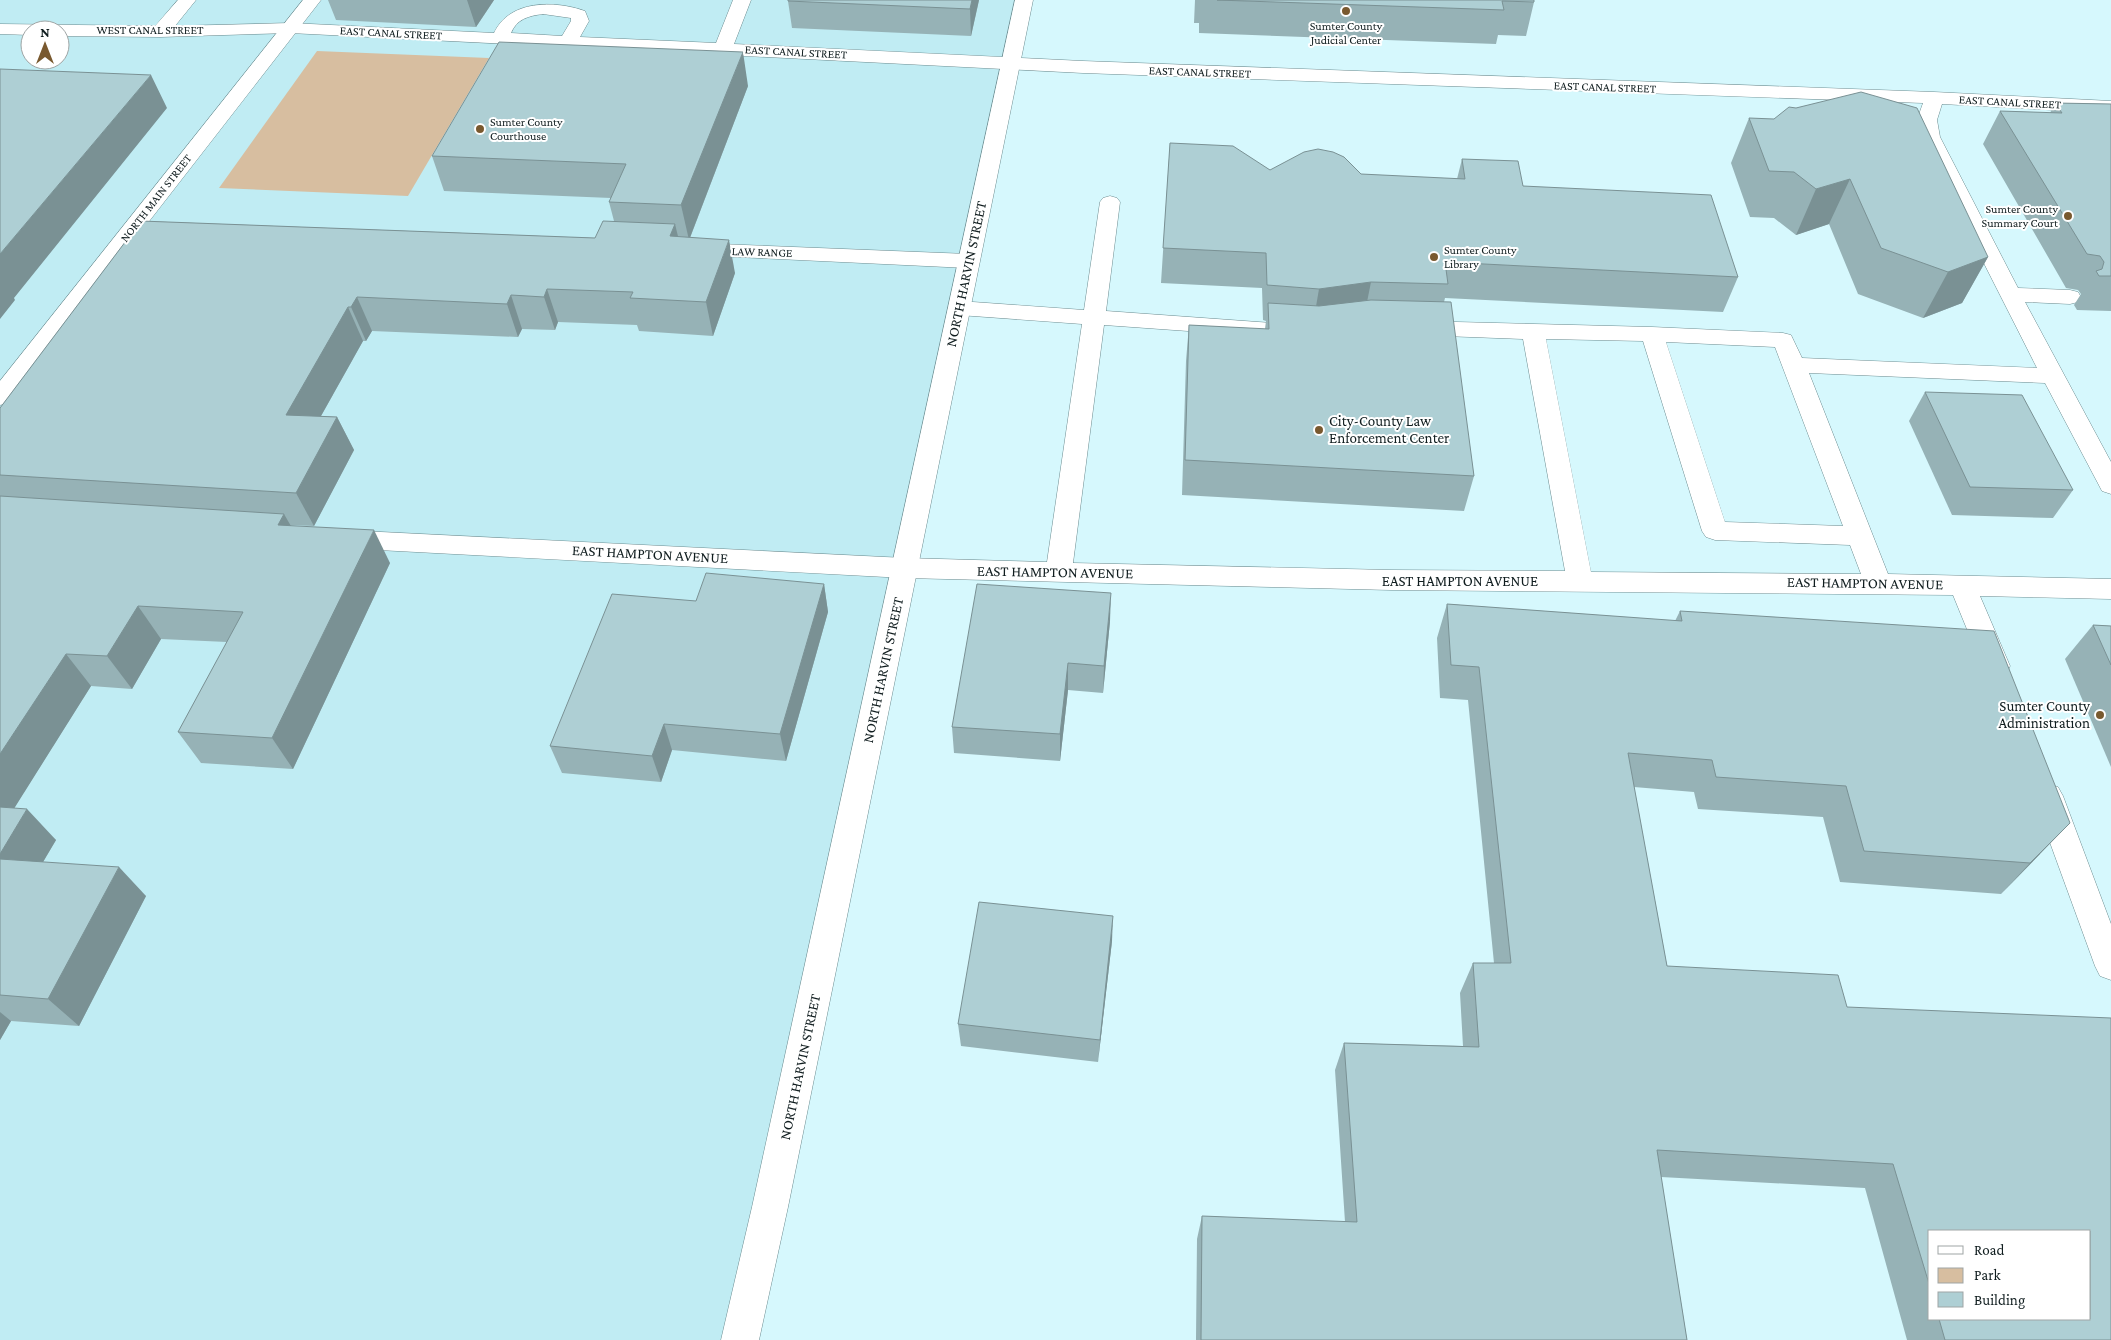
<svg xmlns="http://www.w3.org/2000/svg" width="2111" height="1340" font-family="'Crimson Pro',serif">
<style>
.built{fill:#c0ecf3;fill-rule:evenodd}
.green{fill:#d7bea0}
.lines{fill:none;stroke-linecap:round;stroke-linejoin:round}
.minor-casing{stroke:#6c8c90;stroke-width:1}
.major-casing{stroke:#6c8c90;stroke-width:1}
.minor{fill:#fff;fill-rule:evenodd}
.major{fill:#fff;fill-rule:evenodd}
.wall{fill:#96b2b6;fill-rule:evenodd}
.shaded-wall{fill:#7a9194}
.building{fill:#aecfd4;stroke:#7a9194}
.poi-dot{fill:#79592f;stroke:#fff;stroke-width:2}
.labels{text-anchor:middle;dominant-baseline:central;stroke-width:4;stroke-linejoin:round;paint-order:stroke}
.far-poi-label{font-size:12px;fill:#101d1f;stroke:#fff;text-anchor:start}
.far-street-label{font-size:12px;fill:#101d1f;stroke:#fff}
.street-label{font-size:15px;fill:#101d1f;stroke:#fff}
.poi-label{font-size:15px;fill:#101d1f;stroke:#fff;text-anchor:start}
</style>
<rect width="100%" height="100%" fill="#d6f8fd"/>
<path class="built" d="M 0,0 L 1020,0 L 743,1340 L 0,1340 ZM 30,30 L 60,30 L 60,60 L 30,60 Z"/>
<path class="green" d="M 317,51 L 489,58 L 408,196 L 219,188 Z"/>
<g class="lines">
<g class="minor-casing">
<g id="minor">
<path d="M 178,0 L 196,0 L 175,26 L 290,23 L 494,33 C 509,0 554,0 585,11 L 589,21 L 580,37 L 716,43 L 733,0 L 751,0 L 734,44 L 1083,61 L 1934,92 L 2111,101 L 2111,113 L 1942,104 L 1937,120 L 1940,137 L 2018,288 L 2070,290 L 2078,292 L 2081,297 L 2078,302 L 2070,304 L 2025,302 L 2111,462 L 2111,494 L 2102,491 L 2045,383 L 1809,373 L 1888,574 L 2111,579 L 2111,599 L 1980,596 L 2010,666 L 2006,674 L 1996,677 L 1986,674 L 1982,666 L 1953,595 L 1391,590 L 905,578 L 341,548 L 332,546 L 328,539 L 332,532 L 341,530 L 905,558 L 1047,562 L 1082,324 L 959,315 L 951,313 L 948,308 L 951,303 L 959,301 L 1084,310 L 1100,202 L 1103,198 L 1110,196 L 1117,198 L 1120,202 L 1106,311 L 1286,324 L 1294,326 L 1297,331 L 1294,336 L 1286,338 L 1104,325 L 1073,563 L 1391,570 L 1565,571 L 1523,339 L 1417,335 L 1409,333 L 1406,328 L 1409,323 L 1417,321 L 1652,327 L 1783,333 L 1791,335 L 1802,358 L 2037,368 L 1920,137 L 1917,120 L 1923,103 L 1083,73 L 290,33 L 160,37 L 60,36 L 60,30 L 30,30 L 30,35 L 0,34 L 0,24 L 155,26 ZM 543,14 L 571,18 L 571,21 L 562,36 L 511,33 C 517,19 528,16 543,14 ZM 1546,339 L 1643,341 L 1702,531 L 1706,537 L 1715,540 L 1850,545 L 1861,574 L 1591,572 ZM 1666,342 L 1775,347 L 1843,526 L 1725,522 Z"/>
<path d="M 694,243 L 968,254 L 976,256 L 979,261 L 976,266 L 968,268 L 694,255 L 686,254 L 683,249 L 686,244 Z"/>
<path d="M 2048,784 L 2058,787 L 2063,796 L 2111,924 L 2111,980 L 2100,976 L 2095,966 L 2033,796 L 2038,787 Z"/>
</g>
</g>
<g class="major-casing">
<g id="major">
<path d="M 303,0 L 321,0 L 8,403 L 0,405 L 0,381 Z"/>
<path d="M 1015,0 L 1033,0 L 788,1207 L 759,1340 L 721,1340 L 752,1207 Z"/>
</g>
</g>
<use href="#minor" class="minor"/>
<use href="#major" class="major"/>
</g>
<g class="wall">
<path d="M 328,0 L 494,0 L 476,27 L 336,20 Z"/>
<path d="M 979,0 L 971,36 L 792,28 L 788,1 Z"/>
<path d="M 1195,0 L 1534,0 L 1534,2 L 1526,36 L 1498,35 L 1496,44 L 1199,33 L 1199,23 L 1194,23 Z"/>
<path d="M 748,86 L 690,238 L 735,273 L 713,336 L 639,331 L 637,325 L 558,322 L 555,330 L 522,329 L 518,337 L 372,331 L 366,341 L 363,341 L 321,416 L 337,417 L 354,450 L 314,526 L 290,525 L 291,526 L 390,563 L 293,769 L 201,763 L 178,732 L 227,642 L 161,639 L 132,689 L 91,686 L 14,808 L 56,840 L 43,862 L 146,896 L 79,1026 L 11,1021 L 0,1040 L 0,408 L 141,221 L 595,238 L 614,221 L 609,202 L 611,198 L 444,191 L 432,156 Z"/>
<path d="M 2055,103 L 2111,104 L 2111,311 L 2077,310 L 2074,305 L 2081,294 L 2078,290 L 2066,288 L 1983,144 L 2000,111 L 2050,113 Z"/>
<path d="M 1749,118 L 1988,257 L 1962,303 L 1923,318 L 1858,294 L 1829,224 L 1796,235 L 1774,218 L 1750,217 L 1731,163 Z"/>
<path d="M 1170,143 L 1270,170 L 1457,179 L 1462,159 L 1523,186 L 1738,277 L 1723,312 L 1445,298 L 1444,302 L 1474,476 L 1464,511 L 1182,495 L 1186,361 L 1189,325 L 1265,329 L 1266,321 L 1263,320 L 1262,288 L 1161,283 Z"/>
<path d="M 1925,392 L 2073,490 L 2053,518 L 1952,515 L 1909,421 Z"/>
<path d="M 824,584 L 828,612 L 786,761 L 672,750 L 661,782 L 562,773 L 550,746 Z"/>
<path d="M 1447,604 L 1675,621 L 1680,611 L 2040,854 L 2001,894 L 1840,882 L 1823,817 L 1698,809 L 1694,792 L 1634,787 L 1667,966 L 1847,1007 L 2111,1340 L 1907,1340 L 1865,1188 L 1661,1177 L 1687,1340 L 1196,1340 L 1197,1239 L 1202,1216 L 1345,1222 L 1335,1070 L 1344,1043 L 1463,1046 L 1460,993 L 1473,963 L 1494,963 L 1468,700 L 1440,698 L 1437,638 ZM 1930,1231 L 2090,1319 L 1930,1319 Z"/>
<path d="M 1110,621 L 1103,693 L 1068,690 L 1060,761 L 954,753 L 952,727 Z"/>
<path d="M 2093,625 L 2111,626 L 2111,767 L 2065,659 Z"/>
<path d="M 1112,941 L 1098,1062 L 961,1046 L 958,1024 Z"/>
</g>
<g class="shaded-wall">
<path d="M 467,0 L 494,0 L 476,27 Z"/>
<path d="M 972,0 L 979,0 L 971,36 L 970,9 Z"/>
<path d="M 743,52 L 748,86 L 689,240 L 681,205 Z"/>
<path d="M 151,75 L 167,108 L 14,298 L 15,300 L 0,319 L 0,254 Z"/>
<path d="M 1850,179 L 1829,224 L 1796,235 L 1816,189 Z"/>
<path d="M 675,224 L 683,257 L 670,236 Z"/>
<path d="M 729,240 L 735,273 L 713,336 L 706,302 Z"/>
<path d="M 1988,257 L 1962,303 L 1923,318 L 1948,272 Z"/>
<path d="M 1371,282 L 1364,317 L 1313,324 L 1319,289 Z"/>
<path d="M 547,289 L 558,322 L 555,330 L 544,297 Z"/>
<path d="M 511,295 L 522,329 L 518,337 L 507,304 Z"/>
<path d="M 357,297 L 372,331 L 366,341 L 351,307 Z"/>
<path d="M 348,307 L 363,341 L 303,448 L 286,415 Z"/>
<path d="M 337,417 L 354,450 L 314,526 L 296,493 Z"/>
<path d="M 284,514 L 303,547 L 278,525 Z"/>
<path d="M 374,530 L 390,563 L 293,769 L 272,738 Z"/>
<path d="M 824,584 L 828,612 L 786,761 L 780,734 Z"/>
<path d="M 1111,593 L 1110,621 L 1103,693 L 1104,666 Z"/>
<path d="M 138,606 L 161,639 L 132,689 L 107,656 Z"/>
<path d="M 66,654 L 91,686 L 0,831 L 0,754 Z"/>
<path d="M 1068,663 L 1068,690 L 1060,761 L 1060,734 Z"/>
<path d="M 664,724 L 672,750 L 661,782 L 652,756 Z"/>
<path d="M 27,809 L 56,840 L 27,889 L 0,862 L 0,854 Z"/>
<path d="M 2070,823 L 2040,854 L 2001,894 L 2030,863 Z"/>
<path d="M 119,867 L 146,896 L 79,1026 L 48,999 Z"/>
<path d="M 1113,916 L 1112,941 L 1098,1062 L 1100,1040 Z"/>
<path d="M 0,1012 L 11,1021 L 0,1040 Z"/>
</g>
<g class="building">
<path d="M 788,0 L 972,0 L 970,9 L 788,1 Z"/>
<path d="M 1217,0 L 1534,0 L 1534,2 L 1502,1 L 1504,10 Z"/>
<path d="M 499,42 L 743,52 L 681,205 L 609,202 L 626,164 L 432,156 Z"/>
<path d="M 0,69 L 151,75 L 0,254 Z"/>
<path d="M 1861,92 L 1917,108 L 1988,257 L 1948,272 L 1881,248 L 1850,179 L 1816,189 L 1794,172 L 1769,171 L 1749,118 L 1774,119 L 1789,107 L 1796,108 Z"/>
<path d="M 2055,103 L 2111,104 L 2111,276 L 2099,276 L 2096,271 L 2102,269 L 2104,262 L 2100,256 L 2087,254 L 2000,111 L 2062,113 Z"/>
<path d="M 1170,143 L 1233,146 L 1270,170 L 1304,152 L 1318,149 L 1333,152 L 1344,157 L 1361,174 L 1465,179 L 1462,159 L 1518,161 L 1523,186 L 1711,195 L 1738,277 L 1445,262 L 1448,284 L 1371,282 L 1319,289 L 1267,285 L 1266,253 L 1163,248 Z"/>
<path d="M 141,221 L 595,238 L 603,221 L 675,224 L 670,236 L 729,240 L 706,302 L 630,298 L 633,292 L 547,289 L 544,297 L 511,295 L 507,304 L 357,297 L 351,307 L 348,307 L 286,415 L 337,417 L 296,493 L 0,475 L 0,408 Z"/>
<path d="M 1371,300 L 1451,302 L 1474,476 L 1185,460 L 1189,325 L 1269,329 L 1268,303 L 1319,306 Z"/>
<path d="M 1925,392 L 2022,395 L 2073,490 L 1970,487 Z"/>
<path d="M 0,496 L 284,514 L 278,525 L 374,530 L 272,738 L 178,732 L 243,612 L 138,606 L 107,656 L 66,654 L 0,754 Z"/>
<path d="M 706,573 L 824,584 L 780,734 L 664,724 L 652,756 L 550,746 L 612,594 L 696,601 Z"/>
<path d="M 977,584 L 1111,593 L 1104,666 L 1068,663 L 1060,734 L 952,727 Z"/>
<path d="M 1447,604 L 1682,621 L 1680,611 L 1994,631 L 2070,823 L 2030,863 L 1864,851 L 1846,786 L 1716,777 L 1712,760 L 1628,753 L 1667,966 L 1838,975 L 1847,1007 L 2111,1018 L 2111,1340 L 1945,1340 L 1939,1319 L 2090,1319 L 2090,1231 L 1930,1231 L 1930,1287 L 1893,1164 L 1657,1150 L 1687,1340 L 1201,1340 L 1202,1216 L 1357,1222 L 1344,1043 L 1479,1047 L 1473,963 L 1511,963 L 1479,667 L 1451,665 Z"/>
<path d="M 2093,625 L 2111,626 L 2111,665 Z"/>
<path d="M 0,807 L 27,809 L 0,854 Z"/>
<path d="M 0,859 L 119,867 L 48,999 L 0,995 Z"/>
<path d="M 979,902 L 1113,916 L 1100,1040 L 958,1024 Z"/>
</g>
<g class="poi-dot">
<circle cx="1346" cy="11" r="5"/>
<circle cx="480" cy="129" r="5"/>
<circle cx="2068" cy="216" r="5"/>
<circle cx="1434" cy="257" r="5"/>
<circle cx="1319" cy="430" r="5"/>
<circle cx="2100" cy="715" r="5"/>
</g>
<g class="labels">
<g class="far-poi-label">
<text x="1346" y="26" text-anchor="middle">Sumter County<tspan x="1346" dy="14">Judicial Center</tspan></text>
<text x="490" y="122">Sumter County<tspan x="490" dy="14">Courthouse</tspan></text>
<text x="2058" y="209" text-anchor="end">Sumter County<tspan x="2058" dy="14">Summary Court</tspan></text>
<text x="1444" y="250">Sumter County<tspan x="1444" dy="14">Library</tspan></text>
</g>
<g class="far-street-label">
<text x="150" y="30">WEST CANAL STREET</text>
<text transform="translate(391 33) rotate(3)">EAST CANAL STREET</text>
<text transform="translate(796 52) rotate(3)">EAST CANAL STREET</text>
<text transform="translate(1200 72) rotate(2)">EAST CANAL STREET</text>
<text transform="translate(1605 87) rotate(2)">EAST CANAL STREET</text>
<text transform="translate(2010 102) rotate(3)">EAST CANAL STREET</text>
<text transform="translate(156 198) rotate(-52)">NORTH MAIN STREET</text>
<text transform="translate(762 252) rotate(2)">LAW RANGE</text>
</g>
<g class="street-label">
<text transform="translate(966 274) rotate(-78)">NORTH HARVIN STREET</text>
<text transform="translate(650 554) rotate(3)">EAST HAMPTON AVENUE</text>
<text transform="translate(1055 572) rotate(1)">EAST HAMPTON AVENUE</text>
<text x="1460" y="581">EAST HAMPTON AVENUE</text>
<text transform="translate(1865 583) rotate(1)">EAST HAMPTON AVENUE</text>
<text transform="translate(883 670) rotate(-78)">NORTH HARVIN STREET</text>
<text transform="translate(800 1067) rotate(-78)">NORTH HARVIN STREET</text>
</g>
<g class="poi-label">
<text x="1329" y="421">City-County Law<tspan x="1329" dy="17">Enforcement Center</tspan></text>
<text x="2090" y="706" text-anchor="end">Sumter County<tspan x="2090" dy="17">Administration</tspan></text>
</g>
</g>
<rect x="1928" y="1230" width="162" height="90" fill="#ffffff" stroke="#9fa5a5"/>
<rect x="1938" y="1246" width="25" height="8" fill="#ffffff" stroke="#9fa5a5"/>
<text x="1974" y="1255" font-size="15" fill="#101d1f">Road</text>
<rect x="1938" y="1268" width="25" height="15" fill="#d7bea0" stroke="#9fa5a5"/>
<text x="1974" y="1280" font-size="15" fill="#101d1f">Park</text>
<rect x="1938" y="1292" width="25" height="15" fill="#aecfd4" stroke="#9fa5a5"/>
<text x="1974" y="1305" font-size="15" fill="#101d1f">Building</text>
<g transform="translate(45 45)"><circle r="24" fill="#ffffff" stroke="#9fa5a5"/>
<path d="M0-4L9 19L0 12L-9 19Z" fill="#79592f"/>
<text y="-8" font-size="14" font-weight="bold" text-anchor="middle" fill="#101d1f">N</text>
</g>
</svg>
